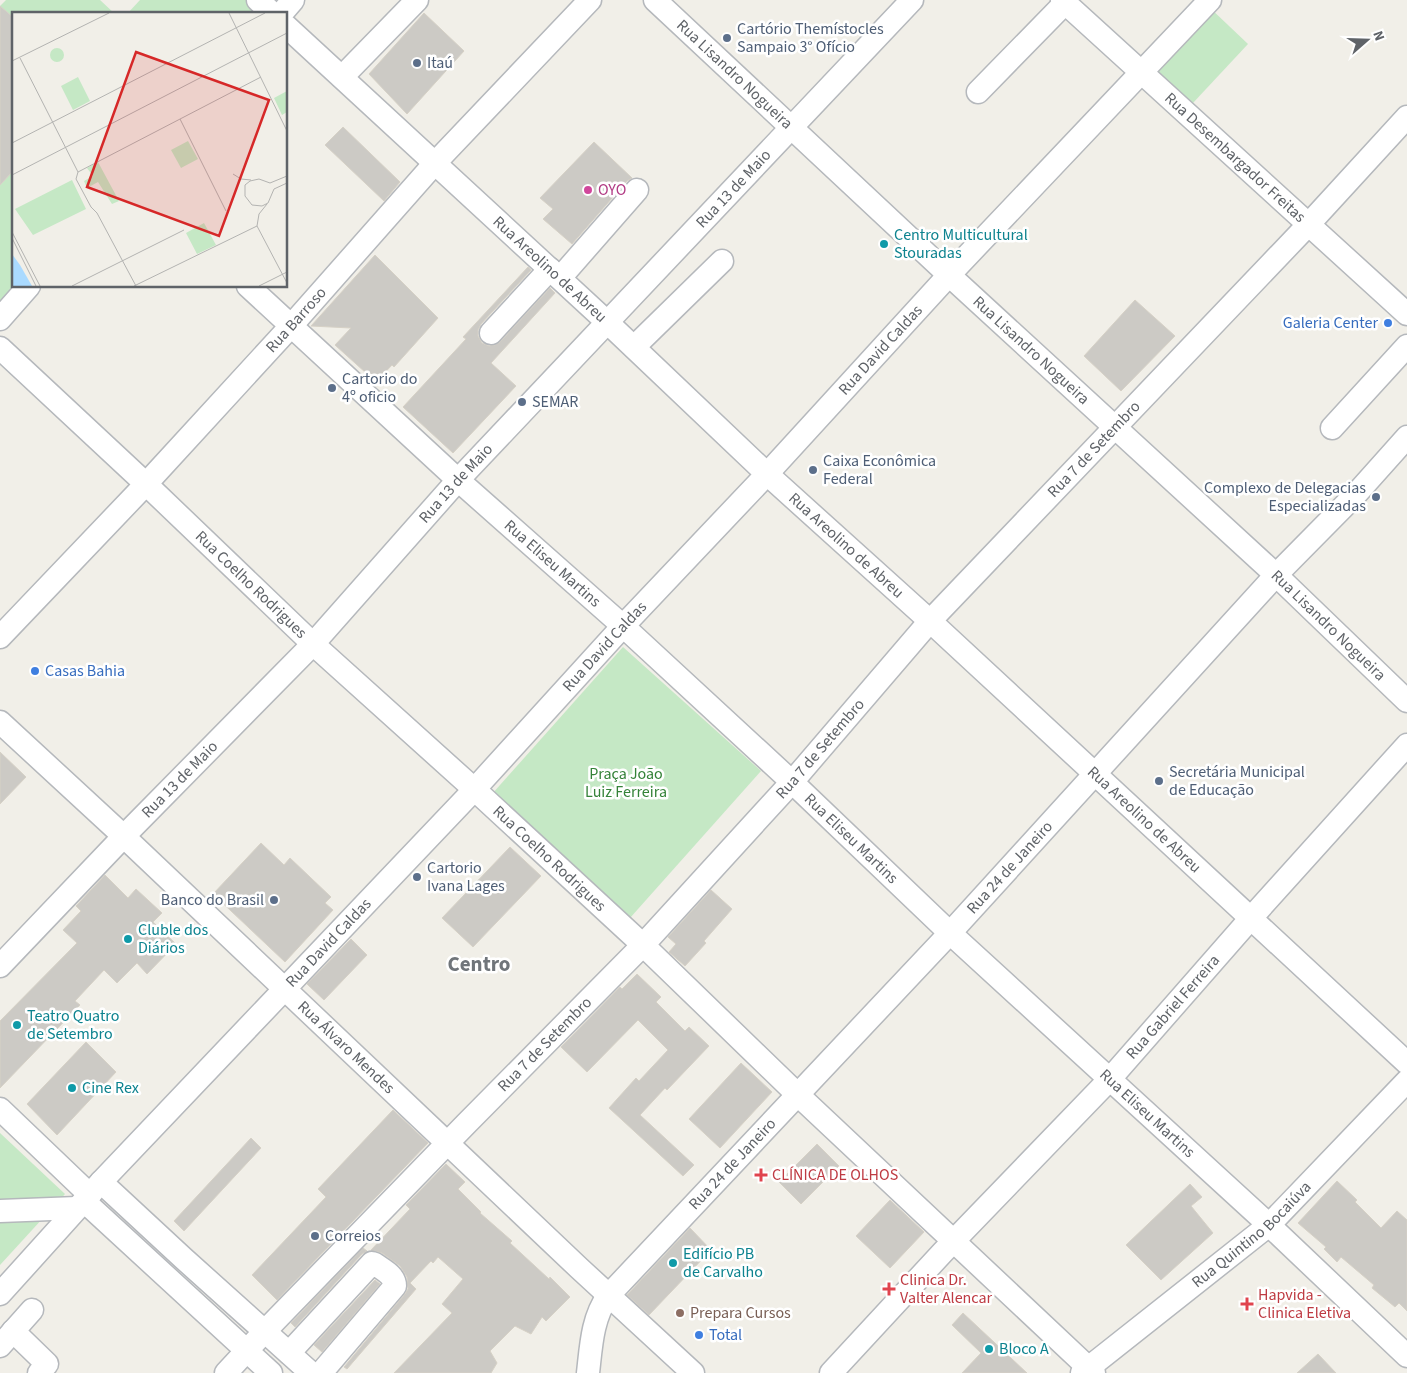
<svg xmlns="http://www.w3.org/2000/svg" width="1407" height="1373" font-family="'Source Sans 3',sans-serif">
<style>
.green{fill:#c5e8c5}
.building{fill:#cccac5;stroke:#d6d1c6}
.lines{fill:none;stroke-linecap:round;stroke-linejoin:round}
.minor-casing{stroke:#b5b8bc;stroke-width:25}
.minor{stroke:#fff;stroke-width:22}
.service-dot{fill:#5c6f8a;stroke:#fff;stroke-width:2}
.hotel-dot{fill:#d1479c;stroke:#fff;stroke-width:2}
.culture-dot{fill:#0f9aa8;stroke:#fff;stroke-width:2}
.shop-dot{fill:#3f7fe0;stroke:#fff;stroke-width:2}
.health-dot{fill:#e0444e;stroke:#fff;stroke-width:2}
.education-dot{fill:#8d6e63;stroke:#fff;stroke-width:2}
.labels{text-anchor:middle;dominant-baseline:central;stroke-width:5;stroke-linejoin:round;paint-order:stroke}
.service-label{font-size:16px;fill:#4e5e75;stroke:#fff;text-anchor:start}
.street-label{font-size:16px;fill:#5f6368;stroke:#fff}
.hotel-label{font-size:16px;fill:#b23c85;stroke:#fff;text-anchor:start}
.culture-label{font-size:16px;fill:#0d838f;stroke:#fff;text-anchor:start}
.shop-label{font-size:16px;fill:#366cbe;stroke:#fff;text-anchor:start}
.park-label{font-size:16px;fill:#348238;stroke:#fff}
.health-label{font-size:16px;fill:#be3a42;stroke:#fff;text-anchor:start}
.education-label{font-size:16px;fill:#785e54;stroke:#fff;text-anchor:start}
.district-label{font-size:21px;font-weight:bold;fill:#70757a;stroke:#fff}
.inset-road{fill:none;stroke:#b3b3b1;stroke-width:1}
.view{fill:#d62828;fill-opacity:0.15;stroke:#d62828;stroke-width:2.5}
.inset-edge{fill:none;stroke:#5f6368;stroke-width:2.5}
</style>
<rect width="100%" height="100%" fill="#f1efe8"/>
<g class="green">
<path d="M 6,0 L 100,0 L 115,14 L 14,14 L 14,18 L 0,6 Z"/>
<path d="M 140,0 L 249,0 L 264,14 L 127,14 Z"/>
<path d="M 1209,7 L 1248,44 L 1192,104 L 1153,68 Z"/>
<path d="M 14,170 L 14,286 L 27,286 L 0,316 L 0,185 Z"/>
<path d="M 623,647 L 761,771 L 630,918 L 492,794 Z"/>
<path d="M 0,1133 L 65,1194 L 0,1265 Z"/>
</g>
<g class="building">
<path d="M 0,6 L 14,18 L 14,170 L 0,185 Z"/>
<path d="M 424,13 L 464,51 L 407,114 L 369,74 Z"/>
<path d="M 343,127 L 400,182 L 384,201 L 325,145 Z"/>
<path d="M 594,142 L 632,178 L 627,181 L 572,244 L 543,219 L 553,209 L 540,198 Z"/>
<path d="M 375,255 L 438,318 L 394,367 L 392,365 L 376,382 L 335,345 L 351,328 L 311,326 Z"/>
<path d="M 528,267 L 531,270 L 481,324 L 478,330 L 478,336 L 482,343 L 489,346 L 495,345 L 500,342 L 550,288 L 555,293 L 491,363 L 516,386 L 453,453 L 403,407 L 466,339 L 463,337 Z"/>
<path d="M 1135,300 L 1175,336 L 1121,391 L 1084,356 Z"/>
<path d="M 0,752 L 26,777 L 0,804 Z"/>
<path d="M 261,843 L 284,865 L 290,858 L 331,897 L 325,903 L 333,910 L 285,962 L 213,894 Z"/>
<path d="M 510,847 L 541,876 L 473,947 L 442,918 Z"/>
<path d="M 105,875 L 128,898 L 136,889 L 162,913 L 153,922 L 176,944 L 147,974 L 137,963 L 117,983 L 104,970 L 75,1001 L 80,1005 L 0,1088 L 0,1021 L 77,943 L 63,930 L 81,911 L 76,906 Z"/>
<path d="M 711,890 L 732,909 L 704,941 L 706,943 L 685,966 L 669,952 L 676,944 L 668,937 Z"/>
<path d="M 351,939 L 367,955 L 324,1000 L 307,984 Z"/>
<path d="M 637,974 L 661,997 L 656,1002 L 685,1031 L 689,1027 L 709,1046 L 667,1090 L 665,1088 L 640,1115 L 694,1165 L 683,1176 L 609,1108 L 636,1078 L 639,1081 L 668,1050 L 638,1020 L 587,1072 L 561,1047 L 620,987 L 622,989 Z"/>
<path d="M 86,1042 L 116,1072 L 57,1135 L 27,1104 Z"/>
<path d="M 741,1063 L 772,1092 L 720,1148 L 689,1119 Z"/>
<path d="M 393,1110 L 428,1143 L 277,1300 L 252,1275 L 326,1197 L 318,1189 Z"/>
<path d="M 251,1138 L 261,1148 L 184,1231 L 174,1221 Z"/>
<path d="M 817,1144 L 839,1166 L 801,1204 L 779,1182 Z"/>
<path d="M 446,1164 L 465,1182 L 458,1189 L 481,1212 L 480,1213 L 512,1241 L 510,1243 L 549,1279 L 550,1277 L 570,1297 L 546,1321 L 542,1317 L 531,1334 L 515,1326 L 490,1351 L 497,1363 L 491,1373 L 394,1373 L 452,1313 L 442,1304 L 463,1279 L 438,1257 L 433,1263 L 431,1261 L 410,1283 L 416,1289 L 347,1369 L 344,1367 L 405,1294 L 408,1289 L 407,1277 L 400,1266 L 382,1253 L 371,1250 L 410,1209 L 406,1205 Z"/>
<path d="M 1337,1181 L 1357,1200 L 1355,1202 L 1381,1228 L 1397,1211 L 1407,1220 L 1407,1311 L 1399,1303 L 1395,1307 L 1372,1288 L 1374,1285 L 1341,1257 L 1337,1262 L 1324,1249 L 1326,1247 L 1298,1223 Z"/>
<path d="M 1190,1184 L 1202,1197 L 1191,1206 L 1213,1233 L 1161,1280 L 1126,1245 Z"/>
<path d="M 890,1200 L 924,1232 L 890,1268 L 856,1236 Z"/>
<path d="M 690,1228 L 711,1250 L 649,1315 L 627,1295 Z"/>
<path d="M 363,1248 L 367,1251 L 362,1254 L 295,1327 L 291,1323 Z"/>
<path d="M 375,1280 L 380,1284 L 322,1352 L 314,1345 Z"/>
<path d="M 963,1313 L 1027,1373 L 962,1373 L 981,1353 L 952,1325 Z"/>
<path d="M 1318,1354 L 1336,1373 L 1297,1373 Z"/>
</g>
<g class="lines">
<g class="minor-casing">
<g id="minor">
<path d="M 258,0 L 273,14"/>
<path id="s1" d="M 655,0 L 949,275 L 1276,575 L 1407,701"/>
<path id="s2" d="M 1062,0 L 1407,314"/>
<path d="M 281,14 L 293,0"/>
<path id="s3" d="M 286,26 L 607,322 L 767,474 L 930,621 L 1407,1063"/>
<path d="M 342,77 L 417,0"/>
<path d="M 978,92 L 1065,3"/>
<path d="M 560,278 L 637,190"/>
<path id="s4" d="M 248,286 L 458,480 L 623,626 L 792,782 L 950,933 L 1269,1225 L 1407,1356"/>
<path d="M 0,319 L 29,286"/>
<path d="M 491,333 L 550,269"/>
<path d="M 634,347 L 722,261"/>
<path id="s5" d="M 0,348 L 146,484 L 313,644 L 474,789 L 643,945 L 797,1094 L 1094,1373"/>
<path d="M 1332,428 L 1407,346"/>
<path id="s6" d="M 0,637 L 146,484 L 291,326 L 435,163 L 590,0"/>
<path id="s7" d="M 0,722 L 117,830 L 579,1268 L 693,1373"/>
<path id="s8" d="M 0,966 L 124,836 L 313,644 L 458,480 L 912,0"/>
<path d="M 0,1109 L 90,1195"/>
<path d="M 101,1182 L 183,1258 L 311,1373"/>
<path d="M 84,1201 L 271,1373"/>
<path d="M 0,1211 L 77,1208"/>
<path id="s9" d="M 0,1294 L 101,1182 L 471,793 L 623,626 L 767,474 L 949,275 L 1210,0"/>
<path d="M 13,1331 L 47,1364 L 39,1373"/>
<path d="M 0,1346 L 32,1310"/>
<path d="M 289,1353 L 372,1263 L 375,1264 C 383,1270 395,1275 395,1286 L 321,1373"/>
<path id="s10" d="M 226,1373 L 265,1331 L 466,1124 L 643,945 L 792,782 L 930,621 L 1308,225 L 1407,117"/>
<path id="s11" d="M 588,1373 C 591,1347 592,1318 608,1296 L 950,933 L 1276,575 L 1357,493 L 1407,437"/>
<path id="s12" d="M 831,1373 L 943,1252 L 1109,1080 L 1251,918 L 1407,745"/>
<path id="s13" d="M 1082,1373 L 1269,1225 L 1407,1081"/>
</g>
</g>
<use href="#minor" class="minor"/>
</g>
<g class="service-dot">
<circle cx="727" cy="38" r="5"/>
<circle cx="417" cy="63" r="5"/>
<circle cx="332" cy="388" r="5"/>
<circle cx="522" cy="402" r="5"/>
<circle cx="813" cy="470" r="5"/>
<circle cx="1376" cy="497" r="5"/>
<circle cx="1159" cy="781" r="5"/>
<circle cx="417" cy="877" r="5"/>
<circle cx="274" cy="900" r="5"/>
<circle cx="315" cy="1236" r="5"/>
</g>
<circle class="hotel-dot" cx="588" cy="190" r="5"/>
<g class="culture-dot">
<circle cx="884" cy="244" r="5"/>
<circle cx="128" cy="939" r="5"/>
<circle cx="17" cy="1025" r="5"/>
<circle cx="72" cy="1088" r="5"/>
<circle cx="673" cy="1263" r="5"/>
<circle cx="989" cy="1349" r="5"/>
</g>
<g class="shop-dot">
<circle cx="1388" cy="323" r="5"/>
<circle cx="35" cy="671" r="5"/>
<circle cx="699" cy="1335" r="5"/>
</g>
<g class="health-dot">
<path d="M758.5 1167.5h5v5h5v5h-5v5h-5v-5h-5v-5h5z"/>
<path d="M886.5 1281.5h5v5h5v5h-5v5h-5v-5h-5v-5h5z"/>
<path d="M1244.5 1296.5h5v5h5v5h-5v5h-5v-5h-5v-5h5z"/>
</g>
<circle class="education-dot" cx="680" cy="1313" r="5"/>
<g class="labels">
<g class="service-label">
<text x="737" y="29">Cartório Themístocles<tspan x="737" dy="18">Sampaio 3° Ofício</tspan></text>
<text x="427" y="63">Itaú</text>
<text x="342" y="379">Cartorio do<tspan x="342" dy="18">4º oficio</tspan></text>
<text x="532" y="402">SEMAR</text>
<text x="823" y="461">Caixa Econômica<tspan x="823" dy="18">Federal</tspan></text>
<text x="1366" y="488" text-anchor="end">Complexo de Delegacias<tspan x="1366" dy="18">Especializadas</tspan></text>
<text x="1169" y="772">Secretária Municipal<tspan x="1169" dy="18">de Educação</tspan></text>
<text x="427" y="868">Cartorio<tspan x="427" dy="18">Ivana Lages</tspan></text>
<text x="264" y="900" text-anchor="end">Banco do Brasil</text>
<text x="325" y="1236">Correios</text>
</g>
<g class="street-label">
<text stroke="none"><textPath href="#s1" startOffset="109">Rua Lisandro Nogueira</textPath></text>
<text stroke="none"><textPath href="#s2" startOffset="234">Rua Desembargador Freitas</textPath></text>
<text stroke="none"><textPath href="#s8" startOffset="1069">Rua 13 de Maio</textPath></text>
<text stroke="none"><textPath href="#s3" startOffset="359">Rua Areolino de Abreu</textPath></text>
<text stroke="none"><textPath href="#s6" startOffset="434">Rua Barroso</textPath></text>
<text stroke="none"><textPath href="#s9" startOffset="1291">Rua David Caldas</textPath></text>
<text stroke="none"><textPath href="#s1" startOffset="514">Rua Lisandro Nogueira</textPath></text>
<text stroke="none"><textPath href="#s10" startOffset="1268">Rua 7 de Setembro</textPath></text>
<text stroke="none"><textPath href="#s8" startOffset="664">Rua 13 de Maio</textPath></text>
<text stroke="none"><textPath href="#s3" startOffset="764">Rua Areolino de Abreu</textPath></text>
<text stroke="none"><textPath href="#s4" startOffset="412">Rua Eliseu Martins</textPath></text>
<text stroke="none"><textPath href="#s5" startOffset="345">Rua Coelho Rodrigues</textPath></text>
<text stroke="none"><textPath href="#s1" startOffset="919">Rua Lisandro Nogueira</textPath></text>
<text stroke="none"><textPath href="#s9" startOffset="886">Rua David Caldas</textPath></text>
<text stroke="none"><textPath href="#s10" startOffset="862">Rua 7 de Setembro</textPath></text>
<text stroke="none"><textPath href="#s8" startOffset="259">Rua 13 de Maio</textPath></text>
<text stroke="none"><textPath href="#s3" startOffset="1169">Rua Areolino de Abreu</textPath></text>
<text stroke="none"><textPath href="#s4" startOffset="818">Rua Eliseu Martins</textPath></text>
<text stroke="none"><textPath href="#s5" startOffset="750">Rua Coelho Rodrigues</textPath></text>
<text stroke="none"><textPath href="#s11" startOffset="668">Rua 24 de Janeiro</textPath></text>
<text stroke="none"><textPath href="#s9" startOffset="481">Rua David Caldas</textPath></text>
<text stroke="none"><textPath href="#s12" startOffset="501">Rua Gabriel Ferreira</textPath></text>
<text stroke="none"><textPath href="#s10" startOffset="458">Rua 7 de Setembro</textPath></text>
<text stroke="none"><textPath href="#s7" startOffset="475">Rua Álvaro Mendes</textPath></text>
<text stroke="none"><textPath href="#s4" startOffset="1222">Rua Eliseu Martins</textPath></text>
<text stroke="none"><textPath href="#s11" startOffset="262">Rua 24 de Janeiro</textPath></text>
<text stroke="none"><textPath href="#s13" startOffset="219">Rua Quintino Bocaiúva</textPath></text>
</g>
<g class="hotel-label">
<text x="598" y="190">OYO</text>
</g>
<g class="culture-label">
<text x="894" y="235">Centro Multicultural<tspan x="894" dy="18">Stouradas</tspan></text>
<text x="138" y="930">Cluble dos<tspan x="138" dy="18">Diários</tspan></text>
<text x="27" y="1016">Teatro Quatro<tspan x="27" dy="18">de Setembro</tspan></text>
<text x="82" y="1088">Cine Rex</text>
<text x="683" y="1254">Edifício PB<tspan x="683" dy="18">de Carvalho</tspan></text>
<text x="999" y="1349">Bloco A</text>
</g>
<g class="shop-label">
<text x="1378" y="323" text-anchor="end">Galeria Center</text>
<text x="45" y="671">Casas Bahia</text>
<text x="709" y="1335">Total</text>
</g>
<g class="park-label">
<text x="626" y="774">Praça João<tspan x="626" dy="18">Luiz Ferreira</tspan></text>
</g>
<g class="health-label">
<text x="772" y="1175">CLÍNICA DE OLHOS</text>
<text x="900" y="1280">Clinica Dr.<tspan x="900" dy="18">Valter Alencar</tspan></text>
<text x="1258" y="1295">Hapvida -<tspan x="1258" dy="18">Clinica Eletiva</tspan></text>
</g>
<g class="education-label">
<text x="690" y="1313">Prepara Cursos</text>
</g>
<g class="district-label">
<text x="479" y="964">Centro</text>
</g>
</g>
<g transform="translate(12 12)">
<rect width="275" height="275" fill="#f1efe8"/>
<path d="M38 43a7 7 0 1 1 14 0a7 7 0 1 1-14 0ZM 66,65 L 78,89 L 61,98 L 49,74 ZM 275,79 L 275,100 L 270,103 L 262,86 ZM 176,129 L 186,147 L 169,156 L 159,138 ZM 86,150 L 107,189 L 100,192 L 86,170 L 75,176 L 72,169 L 81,164 L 75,156 ZM 60,168 L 74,197 L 21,223 L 3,197 ZM 192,211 L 204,233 L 185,242 L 174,221 Z" fill="#c5e8c5"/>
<path d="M 0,242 L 8,253 L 20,274 L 0,274 Z" fill="#aadaff"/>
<path class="inset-road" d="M 217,1 L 275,119M 8,46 L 66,160 L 64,167 L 79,195 L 85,201 L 124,274M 0,49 L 97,1M 168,107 L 214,199M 0,131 L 253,1M 66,160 L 249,65M 221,162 L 229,167 L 239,168M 0,163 L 275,21M 275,164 L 258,171 L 247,167 L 238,169 L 233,173 L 233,184 L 240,193 L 250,194 L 256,191 L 262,177 L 275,171M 245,214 L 275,271M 245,214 L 247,202 L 255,192M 0,220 L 28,274M 0,226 L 24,274M 60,274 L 172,218M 122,274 L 245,214M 247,274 L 275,260"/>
<path class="view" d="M 124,40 L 257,88 L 207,224 L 75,175 Z"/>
<rect width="275" height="275" class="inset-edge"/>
</g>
<g transform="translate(1367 40) rotate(70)" stroke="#ffffff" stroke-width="4" paint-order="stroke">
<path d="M0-4L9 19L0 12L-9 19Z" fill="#5f6368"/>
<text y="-8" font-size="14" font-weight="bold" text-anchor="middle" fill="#5f6368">N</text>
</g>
</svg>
